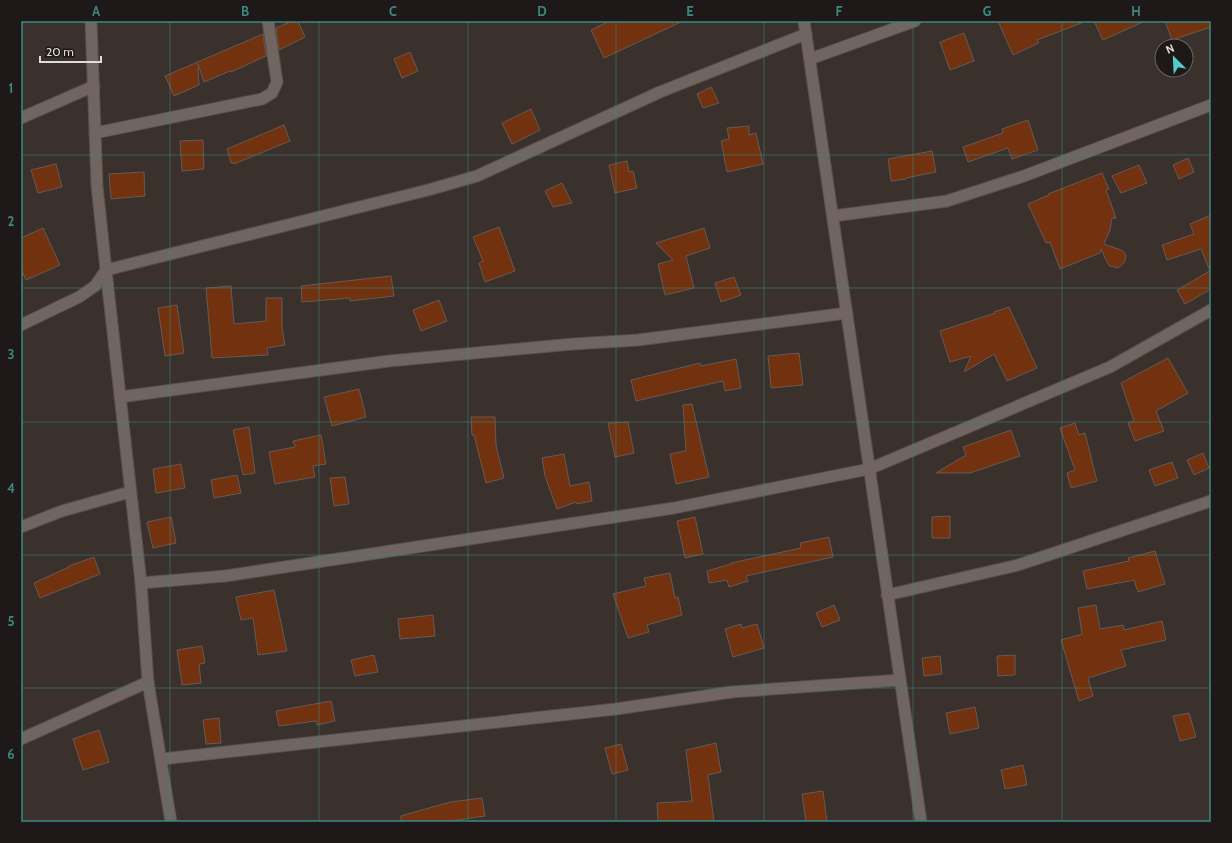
<svg xmlns="http://www.w3.org/2000/svg" width="1232" height="843" font-family="Cabin,sans-serif">
<style>
.building{fill:#73320f;stroke:#655a55}
.lines{fill:none;stroke-linecap:round;stroke-linejoin:round}
.minor-casing{stroke:#574f4b;stroke-width:13}
.tertiary-casing{stroke:#574f4b;stroke-width:13}
.minor{stroke:#706561;stroke-width:11}
.tertiary{stroke:#706561;stroke-width:11}
.grid{fill:none;stroke:#398a83;stroke-width:1;stroke-opacity:0.55}
.neatline{fill:none;stroke:#398a83;stroke-width:1.5}
.grid-label{font-size:13px;text-anchor:middle;font-weight:bold;fill:#398a83}
</style>
<rect width="100%" height="100%" fill="#3a302c"/>
<g class="building">
<path d="M 292,21 L 298,21 L 305,37 L 279,50 L 276,28 Z"/>
<path d="M 610,21 L 683,21 L 604,58 L 591,30 Z"/>
<path d="M 998,21 L 1083,21 L 1084,22 L 1037,40 L 1039,43 L 1013,55 Z"/>
<path d="M 1094,21 L 1145,21 L 1103,40 Z"/>
<path d="M 1165,21 L 1211,21 L 1211,27 L 1172,40 Z"/>
<path d="M 964,33 L 974,61 L 950,70 L 940,42 Z"/>
<path d="M 263,34 L 266,56 L 231,72 L 230,71 L 204,82 L 198,64 L 199,85 L 174,96 L 165,76 Z"/>
<path d="M 410,52 L 418,71 L 402,78 L 394,59 Z"/>
<path d="M 711,87 L 719,103 L 703,108 L 697,94 Z"/>
<path d="M 531,109 L 540,130 L 512,144 L 502,123 Z"/>
<path d="M 1028,120 L 1038,150 L 1012,159 L 1008,148 L 968,162 L 963,147 L 1003,133 L 1002,129 Z"/>
<path d="M 284,125 L 290,141 L 234,164 L 234,163 L 231,163 L 227,149 Z"/>
<path d="M 749,126 L 749,135 L 756,133 L 763,164 L 727,172 L 721,141 L 729,139 L 727,128 Z"/>
<path d="M 203,140 L 204,169 L 182,171 L 180,141 Z"/>
<path d="M 932,151 L 936,172 L 906,178 L 906,179 L 891,181 L 888,159 Z"/>
<path d="M 1188,158 L 1194,172 L 1179,179 L 1173,165 Z"/>
<path d="M 627,161 L 629,172 L 633,171 L 637,188 L 615,193 L 609,165 Z"/>
<path d="M 56,164 L 62,187 L 38,193 L 31,170 Z"/>
<path d="M 1139,165 L 1147,183 L 1121,193 L 1112,176 Z"/>
<path d="M 144,172 L 145,196 L 111,199 L 109,174 Z"/>
<path d="M 1102,173 L 1109,189 L 1106,190 L 1116,218 L 1112,218 L 1110,230 L 1104,244 L 1121,250 L 1124,252 L 1126,256 L 1124,263 L 1118,268 L 1110,266 L 1108,264 L 1101,249 L 1100,253 L 1060,269 L 1050,242 L 1046,243 L 1028,204 L 1049,195 L 1048,194 Z"/>
<path d="M 562,183 L 572,203 L 553,207 L 545,191 Z"/>
<path d="M 1211,215 L 1211,289 L 1185,304 L 1177,290 L 1210,271 L 1201,249 L 1167,260 L 1162,245 L 1194,234 L 1190,224 Z"/>
<path d="M 499,227 L 515,271 L 485,282 L 479,263 L 483,261 L 473,237 Z"/>
<path d="M 43,228 L 60,265 L 26,280 L 21,269 L 21,238 Z"/>
<path d="M 704,228 L 710,248 L 686,256 L 694,288 L 665,295 L 658,264 L 673,260 L 656,243 Z"/>
<path d="M 391,276 L 394,296 L 350,301 L 350,298 L 302,302 L 301,286 Z"/>
<path d="M 734,277 L 741,295 L 721,302 L 715,283 Z"/>
<path d="M 231,286 L 234,324 L 266,321 L 266,298 L 282,298 L 282,328 L 285,345 L 267,348 L 268,355 L 212,358 L 206,288 Z"/>
<path d="M 439,300 L 447,321 L 421,331 L 413,310 Z"/>
<path d="M 177,305 L 184,353 L 165,356 L 158,308 Z"/>
<path d="M 1009,307 L 1037,368 L 1007,381 L 994,354 L 964,372 L 971,356 L 950,362 L 940,331 L 995,313 L 994,312 Z"/>
<path d="M 799,353 L 803,385 L 771,388 L 768,356 Z"/>
<path d="M 1168,358 L 1188,393 L 1156,411 L 1164,431 L 1135,441 L 1128,423 L 1134,421 L 1121,383 Z"/>
<path d="M 736,359 L 741,388 L 725,391 L 723,381 L 636,401 L 631,380 L 700,363 L 701,366 Z"/>
<path d="M 359,389 L 366,417 L 332,426 L 324,397 Z"/>
<path d="M 692,404 L 709,477 L 676,484 L 670,454 L 686,451 L 683,405 Z"/>
<path d="M 471,417 L 495,417 L 496,445 L 504,478 L 486,483 L 474,435 L 472,435 Z"/>
<path d="M 628,422 L 634,453 L 615,457 L 608,423 Z"/>
<path d="M 1075,423 L 1079,435 L 1085,433 L 1097,481 L 1071,488 L 1067,473 L 1075,470 L 1060,428 Z"/>
<path d="M 249,427 L 255,473 L 243,475 L 233,430 Z"/>
<path d="M 1011,430 L 1020,456 L 970,473 L 936,473 L 966,455 L 963,447 Z"/>
<path d="M 321,435 L 326,464 L 313,466 L 315,477 L 275,484 L 269,452 L 295,447 L 293,441 Z"/>
<path d="M 1203,453 L 1209,468 L 1194,475 L 1187,460 Z"/>
<path d="M 564,454 L 570,486 L 589,482 L 592,501 L 577,504 L 576,502 L 557,509 L 545,476 L 542,458 Z"/>
<path d="M 1172,462 L 1178,478 L 1155,486 L 1149,470 Z"/>
<path d="M 181,464 L 185,488 L 156,493 L 153,469 Z"/>
<path d="M 237,475 L 241,493 L 214,498 L 211,480 Z"/>
<path d="M 345,477 L 349,504 L 334,506 L 330,478 Z"/>
<path d="M 950,516 L 950,538 L 932,538 L 932,517 Z"/>
<path d="M 171,517 L 176,543 L 153,548 L 147,522 Z"/>
<path d="M 695,517 L 703,554 L 685,558 L 677,521 Z"/>
<path d="M 829,537 L 833,557 L 746,576 L 748,581 L 729,587 L 727,580 L 709,583 L 707,571 L 731,564 L 731,563 L 801,548 L 800,543 Z"/>
<path d="M 1155,551 L 1165,584 L 1138,592 L 1134,580 L 1087,589 L 1083,571 L 1129,561 L 1128,558 Z"/>
<path d="M 94,557 L 100,574 L 40,598 L 34,583 L 69,567 L 69,566 Z"/>
<path d="M 670,573 L 675,598 L 678,597 L 682,615 L 647,625 L 649,632 L 628,638 L 613,594 L 646,586 L 644,578 Z"/>
<path d="M 274,590 L 287,651 L 258,655 L 253,618 L 241,620 L 236,597 Z"/>
<path d="M 834,605 L 840,620 L 822,627 L 816,613 Z"/>
<path d="M 1096,605 L 1100,629 L 1123,625 L 1124,630 L 1162,621 L 1166,640 L 1121,650 L 1126,666 L 1088,678 L 1093,696 L 1079,701 L 1061,640 L 1082,634 L 1078,608 Z"/>
<path d="M 433,615 L 435,636 L 400,639 L 398,619 Z"/>
<path d="M 741,624 L 742,628 L 757,624 L 764,648 L 733,657 L 725,629 Z"/>
<path d="M 202,646 L 205,663 L 199,664 L 201,683 L 182,685 L 177,650 Z"/>
<path d="M 374,655 L 378,672 L 355,676 L 351,660 Z"/>
<path d="M 1015,655 L 1015,675 L 998,676 L 997,656 Z"/>
<path d="M 940,656 L 942,674 L 924,676 L 922,658 Z"/>
<path d="M 331,701 L 335,721 L 317,725 L 316,721 L 279,726 L 276,711 Z"/>
<path d="M 975,707 L 979,728 L 950,734 L 946,713 Z"/>
<path d="M 1189,713 L 1196,737 L 1180,741 L 1173,716 Z"/>
<path d="M 219,718 L 221,743 L 206,744 L 203,720 Z"/>
<path d="M 99,730 L 109,762 L 83,770 L 73,739 Z"/>
<path d="M 716,743 L 721,772 L 708,775 L 714,822 L 658,822 L 657,803 L 692,801 L 686,750 Z"/>
<path d="M 621,744 L 628,770 L 612,774 L 605,748 Z"/>
<path d="M 1023,765 L 1027,785 L 1005,789 L 1001,770 Z"/>
<path d="M 823,791 L 827,822 L 806,822 L 802,794 Z"/>
<path d="M 482,798 L 485,816 L 444,822 L 401,822 L 401,816 L 450,802 Z"/>
</g>
<g class="lines">
<g class="minor-casing">
<g id="minor">
<path d="M 91,21 L 97,186 L 106,270 L 141,583 L 148,682 L 171,822"/>
<path d="M 810,59 L 915,21"/>
<path d="M 21,118 L 94,86"/>
<path d="M 95,133 L 262,99 L 272,93 L 277,82 L 268,21"/>
<path d="M 833,216 L 947,201 L 1024,176 L 1211,105"/>
<path d="M 21,325 L 79,297 L 95,286 L 106,270 L 428,190 L 477,176 L 660,92 L 806,34"/>
<path d="M 120,397 L 389,361 L 573,344 L 638,340 L 847,313"/>
<path d="M 21,527 L 62,511 L 130,492"/>
<path d="M 141,583 L 225,576 L 674,508 L 869,469 L 1110,367 L 1211,310"/>
<path d="M 887,595 L 1018,565 L 1211,501"/>
<path d="M 21,739 L 148,682"/>
<path d="M 162,759 L 616,709 L 732,692 L 900,680"/>
</g>
</g>
<g class="tertiary-casing">
<path id="tertiary" d="M 804,21 L 921,822"/>
</g>
<use href="#minor" class="minor"/>
<use href="#tertiary" class="tertiary"/>
</g>
<path class="grid" d="M 170,21 L 170,822M 319,21 L 319,822M 468,21 L 468,822M 616,21 L 616,822M 764,21 L 764,822M 913,21 L 913,822M 1062,21 L 1062,822M 21,155 L 1211,155M 21,288 L 1211,288M 21,422 L 1211,422M 21,555 L 1211,555M 21,688 L 1211,688"/>
<rect width="1232" height="843" fill="none" stroke="#1e1918" stroke-width="44"/>
<g transform="translate(1174 58) rotate(336)"><circle r="19" fill="#1e1918" stroke="#6c6765"/>
<path d="M0-3L7 15L0 10L-7 15Z" fill="#52cdcd"/>
<text y="-6" font-size="11" font-weight="bold" text-anchor="middle" fill="#e2dcd9">N</text>
</g>
<path d="M40 56v6h61v-6" fill="none" stroke="#e2dcd9" stroke-width="2"/>
<text x="46" y="56" font-size="12" fill="#e2dcd9" stroke="#1e1918" stroke-width="3" paint-order="stroke">20 m</text>
<rect x="22" y="22" width="1188" height="799" class="neatline"/>
<g class="grid-label">
<text x="96" y="16">A</text>
<text x="245" y="16">B</text>
<text x="393" y="16">C</text>
<text x="542" y="16">D</text>
<text x="690" y="16">E</text>
<text x="839" y="16">F</text>
<text x="987" y="16">G</text>
<text x="1136" y="16">H</text>
<text x="11" y="93">1</text>
<text x="11" y="226">2</text>
<text x="11" y="359">3</text>
<text x="11" y="493">4</text>
<text x="11" y="626">5</text>
<text x="11" y="759">6</text>
</g>
</svg>
